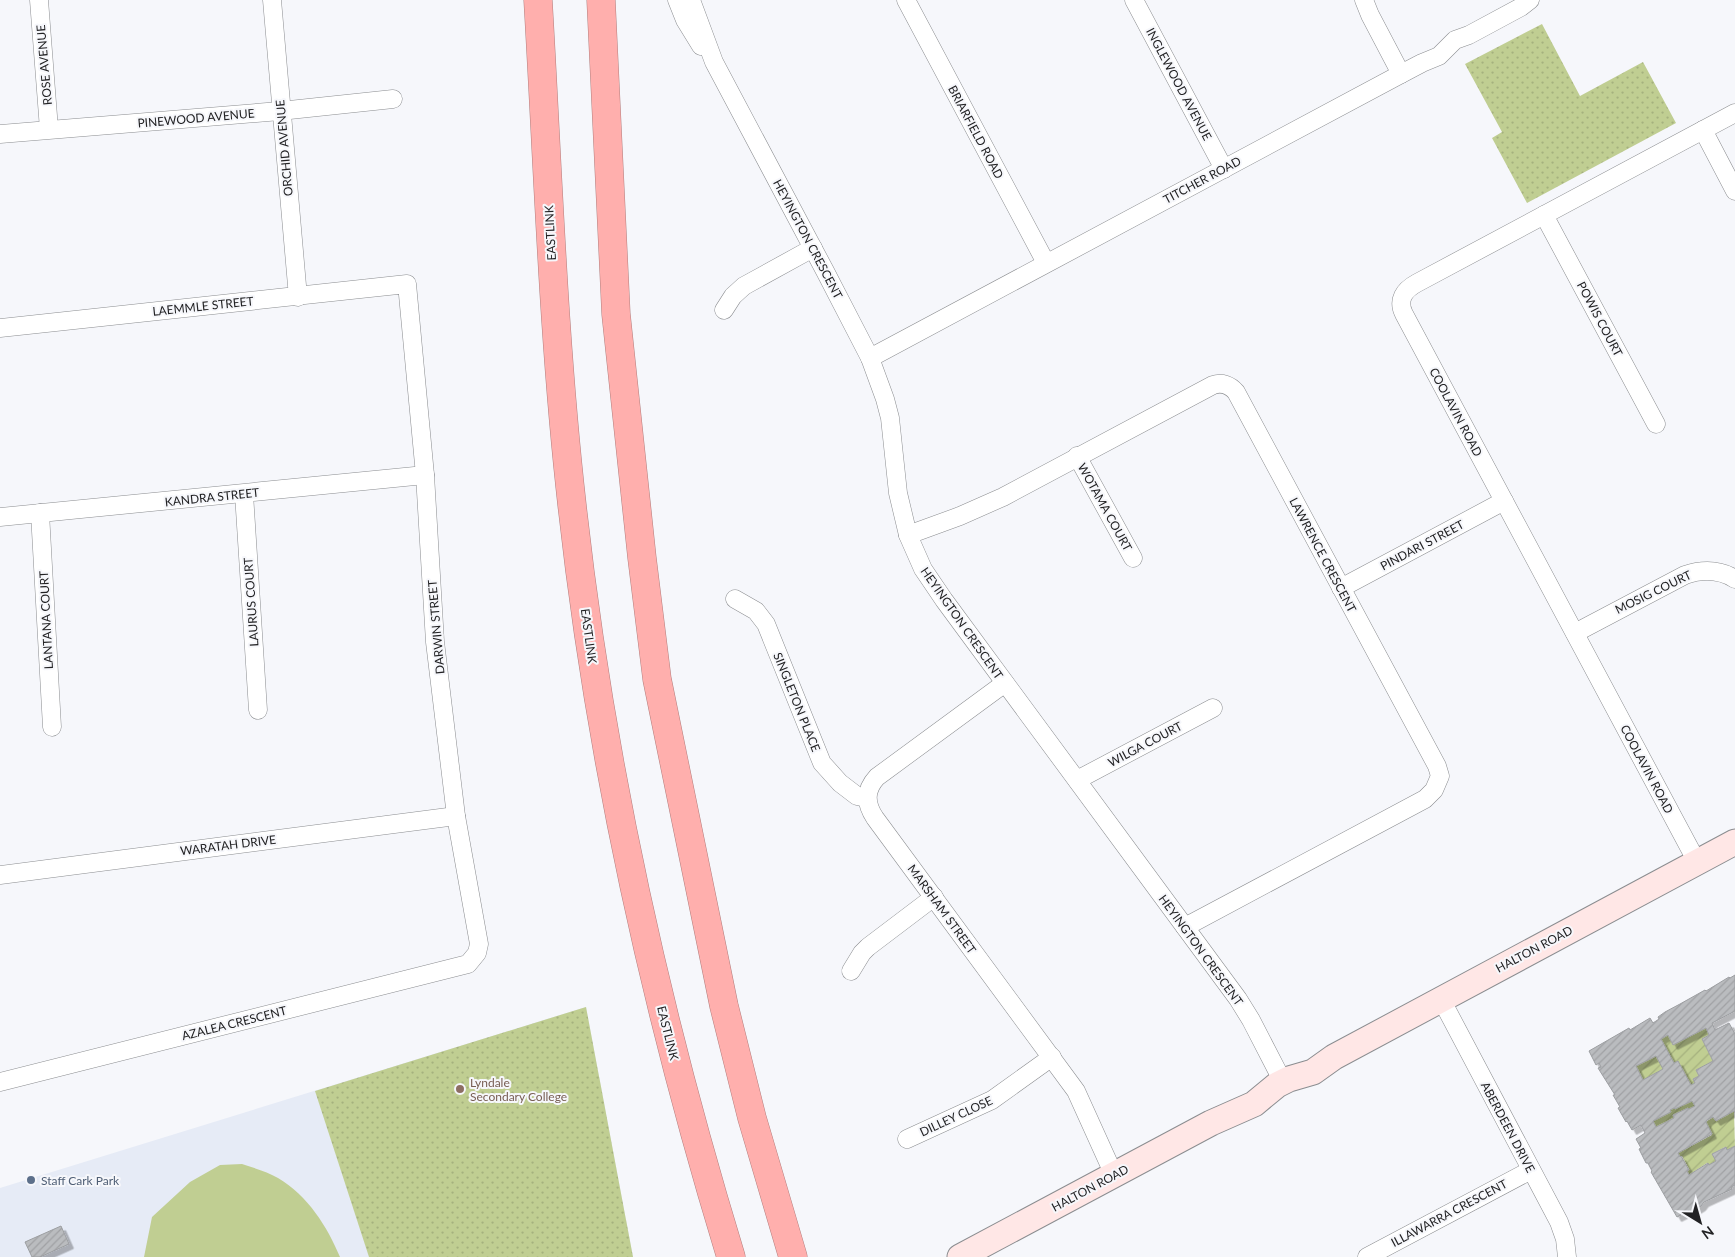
<svg xmlns="http://www.w3.org/2000/svg" width="1735" height="1257" font-family="Lato,sans-serif">
<style>
.built{fill:#e6ebf6}
.park{fill:url(#park-dots)}
.garden{fill:url(#garden-furrows)}
.pitch{fill:#c0ce92}
.building{fill:url(#building-hatch);stroke:#9c9ea1;fill-rule:evenodd;filter:url(#shadow)}
.lines{fill:none;stroke-linecap:round;stroke-linejoin:round}
.minor-casing{stroke:#8b8d90;stroke-width:19}
.secondary-casing{stroke:#8b8d90;stroke-width:27}
.motorway-casing{stroke:#b27e7d;stroke-width:29}
.minor{stroke:#fff;stroke-width:18}
.secondary{stroke:#ffe7e6;stroke-width:25}
.motorway{stroke:#ffafad;stroke-width:28}
.education-dot{fill:#8d6e63;stroke:#f6f7fb;stroke-width:2}
.service-dot{fill:#5c6f8a;stroke:#f6f7fb;stroke-width:2}
.labels{text-anchor:middle;dominant-baseline:central;stroke-width:4;stroke-linejoin:round;paint-order:stroke}
.street-label{font-size:12px;fill:#222224;stroke:#f6f7fb}
.education-label{font-size:12px;fill:#785e54;stroke:#f6f7fb;text-anchor:start}
.service-label{font-size:12px;fill:#4e5e75;stroke:#f6f7fb;text-anchor:start}
</style>
<defs>
<pattern id="park-dots" width="8" height="8" patternUnits="userSpaceOnUse" patternTransform="scale(1.25)"><rect width="8" height="8" fill="#c0ce92"/><path d="M2 2h.1M6 6h.1" fill="none" stroke="#a5b17e" stroke-width="1.8" stroke-linecap="round"/></pattern>
<pattern id="garden-furrows" width="10" height="10" patternUnits="userSpaceOnUse" patternTransform="scale(1.25)"><rect width="10" height="10" fill="#c0ce92"/><path d="M-1 1l2-2M0 10L10 0M9 11l2-2" fill="none" stroke="#a5b17e"/></pattern>
<pattern id="building-hatch" width="6" height="6" patternUnits="userSpaceOnUse" patternTransform="scale(1.25)"><rect width="6" height="6" fill="#babcbf"/><path d="M-1 1l2-2M0 6l6-6M5 7l2-2" fill="none" stroke="#a0a1a4"/></pattern>
<filter id="shadow"><feDropShadow dx="4.5" dy="4.5" stdDeviation="0" flood-color="#0004"/></filter>
</defs>
<rect width="100%" height="100%" fill="#f6f7fb"/>
<path class="built" d="M 586,1007 L 633,1257 L 0,1257 L 0,1188 Z"/>
<g class="park">
<path d="M 1542,24 L 1580,96 L 1643,62 L 1676,123 L 1527,203 L 1492,138 L 1502,132 L 1465,64 Z"/>
<path d="M 586,1007 L 633,1257 L 369,1257 L 315,1091 Z"/>
</g>
<g class="garden">
<path d="M 1706,1028 L 1709,1035 L 1702,1039 L 1713,1061 L 1696,1070 L 1699,1076 L 1693,1079 L 1695,1083 L 1691,1085 L 1678,1061 L 1674,1063 L 1661,1039 L 1668,1035 L 1673,1045 Z"/>
<path d="M 1656,1056 L 1663,1069 L 1643,1080 L 1636,1066 Z"/>
<path d="M 1692,1101 L 1695,1106 L 1689,1109 L 1688,1108 L 1673,1115 L 1674,1118 L 1656,1127 L 1653,1121 L 1670,1112 L 1670,1110 L 1674,1108 L 1675,1109 Z"/>
<path d="M 1734,1111 L 1735,1146 L 1727,1150 L 1725,1147 L 1712,1154 L 1716,1161 L 1709,1165 L 1707,1163 L 1689,1175 L 1687,1171 L 1689,1169 L 1682,1156 L 1680,1157 L 1678,1153 L 1712,1135 L 1706,1122 L 1713,1117 L 1716,1121 Z"/>
</g>
<path class="pitch" d="M 242,1164 C 254,1168 268,1172 278,1178 C 308,1196 327,1226 340,1257 L 144,1257 L 152,1217 L 190,1182 L 220,1165 Z"/>
<g class="building">
<path d="M 1735,975 L 1735,1011 L 1712,1023 L 1715,1030 L 1729,1023 L 1735,1034 L 1735,1113 L 1734,1111 L 1716,1121 L 1713,1117 L 1707,1120 L 1706,1122 L 1712,1134 L 1678,1153 L 1680,1157 L 1681,1156 L 1689,1170 L 1687,1171 L 1689,1175 L 1708,1163 L 1709,1165 L 1716,1161 L 1712,1154 L 1726,1147 L 1727,1150 L 1735,1146 L 1735,1185 L 1731,1187 L 1732,1189 L 1704,1202 L 1701,1206 L 1690,1213 L 1689,1211 L 1677,1217 L 1651,1172 L 1652,1171 L 1648,1163 L 1646,1163 L 1639,1149 L 1641,1148 L 1636,1139 L 1645,1133 L 1641,1125 L 1632,1130 L 1627,1121 L 1626,1122 L 1618,1108 L 1620,1107 L 1613,1095 L 1615,1095 L 1598,1068 L 1601,1067 L 1599,1063 L 1596,1065 L 1589,1051 L 1629,1028 L 1630,1030 L 1650,1018 L 1653,1023 L 1659,1019 L 1658,1017 L 1665,1012 L 1680,1004 L 1705,990 L 1706,991 L 1729,977 L 1730,978 ZM 1706,1028 L 1709,1035 L 1702,1039 L 1713,1061 L 1696,1070 L 1699,1076 L 1693,1079 L 1695,1083 L 1691,1085 L 1678,1061 L 1674,1063 L 1661,1039 L 1668,1035 L 1673,1045 ZM 1656,1056 L 1663,1069 L 1643,1080 L 1636,1066 ZM 1692,1101 L 1695,1106 L 1689,1109 L 1688,1108 L 1673,1115 L 1674,1118 L 1656,1127 L 1653,1121 L 1671,1112 L 1670,1110 L 1674,1108 L 1675,1109 Z"/>
<path d="M 61,1226 L 69,1244 L 40,1257 L 32,1257 L 25,1242 Z"/>
</g>
<g class="lines">
<g class="minor-casing">
<g id="minor">
<path d="M 39,0 L 49,129"/>
<path d="M 272,0 L 298,297"/>
<path d="M 677,0 L 685,20 L 701,46"/>
<path d="M 691,0 L 714,62 L 825,271 L 870,358 L 885,399 L 890,418 L 898,493 L 908,535 L 923,569 L 944,600 L 1238,999 L 1251,1020 L 1283,1082"/>
<path d="M 906,0 L 1046,263"/>
<path d="M 1134,0 L 1224,169"/>
<path d="M 1364,0 L 1370,15 L 1401,74"/>
<path d="M 1703,130 L 1735,191"/>
<path d="M 0,134 L 280,111 L 393,99"/>
<path d="M 1544,215 L 1656,424"/>
<path d="M 724,310 L 733,296 L 744,286 L 813,248"/>
<path d="M 0,328 L 407,284 L 425,475 L 435,642 L 456,816 L 479,944 L 477,953 L 468,964 L 0,1082"/>
<path d="M 870,358 L 1401,74 L 1422,63 L 1439,56 L 1455,40 L 1469,35 L 1521,7 L 1530,0"/>
<path d="M 1077,456 L 1133,558"/>
<path d="M 244,494 L 258,710"/>
<path d="M 40,513 L 52,727"/>
<path d="M 0,517 L 425,475"/>
<path d="M 908,535 L 960,516 L 1003,497 L 1213,385 C 1222,382 1230,385 1236,392 L 1437,766 L 1440,776 L 1434,790 L 1425,799 L 1185,927"/>
<path d="M 1341,588 L 1504,501"/>
<path d="M 735,599 L 756,611 L 766,624 L 822,763 L 840,783 L 857,796 L 867,798"/>
<path d="M 1575,633 L 1685,575 C 1703,569 1719,569 1735,579"/>
<path d="M 1005,683 L 877,777 C 865,790 865,803 875,818 L 1076,1091 L 1114,1175"/>
<path d="M 1077,780 L 1213,708"/>
<path d="M 1697,862 L 1404,314 C 1397,300 1404,290 1417,283 L 1735,113"/>
<path d="M 0,875 L 456,816"/>
<path d="M 851,971 L 862,953 L 868,947 L 934,897"/>
<path d="M 1441,999 L 1559,1222 L 1565,1239 L 1567,1257"/>
<path d="M 907,1139 L 992,1100 L 1052,1057"/>
<path d="M 1367,1257 L 1531,1170"/>
</g>
</g>
<g class="secondary-casing">
<path id="secondary" d="M 960,1257 L 1211,1123 L 1254,1104 L 1277,1085 L 1289,1079 L 1313,1072 L 1334,1057 L 1735,842"/>
</g>
<g class="motorway-casing">
<g id="motorway">
<path d="M 538,0 C 548,169 553,337 572,505 C 600,760 656,1012 731,1257"/>
<path d="M 601,0 L 616,314 L 642,558 L 657,679 L 724,1006 L 752,1118 L 793,1257"/>
</g>
</g>
<use href="#minor" class="minor"/>
<use href="#secondary" class="secondary"/>
<use href="#motorway" class="motorway"/>
</g>
<circle class="education-dot" cx="460" cy="1089" r="5"/>
<circle class="service-dot" cx="31" cy="1180" r="5"/>
<g class="labels">
<g class="street-label">
<text transform="translate(44 65) rotate(-95)">ROSE AVENUE</text>
<text transform="translate(1179 84) rotate(62)">INGLEWOOD AVENUE</text>
<text transform="translate(196 118) rotate(-5)">PINEWOOD AVENUE</text>
<text transform="translate(976 132) rotate(62)">BRIARFIELD ROAD</text>
<text transform="translate(284 148) rotate(-95)">ORCHID AVENUE</text>
<text transform="translate(1202 180) rotate(-28)">TITCHER ROAD</text>
<text transform="translate(550 233) rotate(-93)">EASTLINK</text>
<text transform="translate(808 239) rotate(62)">HEYINGTON CRESCENT</text>
<text transform="translate(203 306) rotate(-6)">LAEMMLE STREET</text>
<text transform="translate(1600 319) rotate(62)">POWIS COURT</text>
<text transform="translate(1456 412) rotate(62)">COOLAVIN ROAD</text>
<text transform="translate(212 497) rotate(-6)">KANDRA STREET</text>
<text transform="translate(1105 507) rotate(61)">WOTAMA COURT</text>
<text transform="translate(1422 545) rotate(-28)">PINDARI STREET</text>
<text transform="translate(1323 555) rotate(62)">LAWRENCE CRESCENT</text>
<text transform="translate(1653 592) rotate(-26)">MOSIG COURT</text>
<text transform="translate(251 602) rotate(-94)">LAURUS COURT</text>
<text transform="translate(46 620) rotate(-93)">LANTANA COURT</text>
<text transform="translate(962 623) rotate(55)">HEYINGTON CRESCENT</text>
<text transform="translate(436 627) rotate(-95)">DARWIN STREET</text>
<text transform="translate(589 636) rotate(82)">EASTLINK</text>
<text transform="translate(797 702) rotate(68)">SINGLETON PLACE</text>
<text transform="translate(1145 744) rotate(-28)">WILGA COURT</text>
<text transform="translate(1647 769) rotate(62)">COOLAVIN ROAD</text>
<text transform="translate(228 845) rotate(-7)">WARATAH DRIVE</text>
<text transform="translate(942 909) rotate(54)">MARSHAM STREET</text>
<text transform="translate(1534 949) rotate(-28)">HALTON ROAD</text>
<text transform="translate(1201 950) rotate(54)">HEYINGTON CRESCENT</text>
<text transform="translate(234 1023) rotate(-14)">AZALEA CRESCENT</text>
<text transform="translate(668 1033) rotate(76)">EASTLINK</text>
<text transform="translate(956 1116) rotate(-25)">DILLEY CLOSE</text>
<text transform="translate(1508 1127) rotate(62)">ABERDEEN DRIVE</text>
<text transform="translate(1090 1188) rotate(-28)">HALTON ROAD</text>
<text transform="translate(1449 1213) rotate(-28)">ILLAWARRA CRESCENT</text>
</g>
<g class="education-label">
<text x="470" y="1082">Lyndale<tspan x="470" dy="14">Secondary College</tspan></text>
</g>
<g class="service-label">
<text x="41" y="1180">Staff Cark Park</text>
</g>
</g>
<g transform="translate(1700 1222) rotate(143)" stroke="#f6f7fb" stroke-width="4" paint-order="stroke">
<path d="M0-4L9 19L0 12L-9 19Z" fill="#222224"/>
<text y="-8" font-size="14" font-weight="bold" text-anchor="middle" fill="#222224">N</text>
</g>
</svg>
